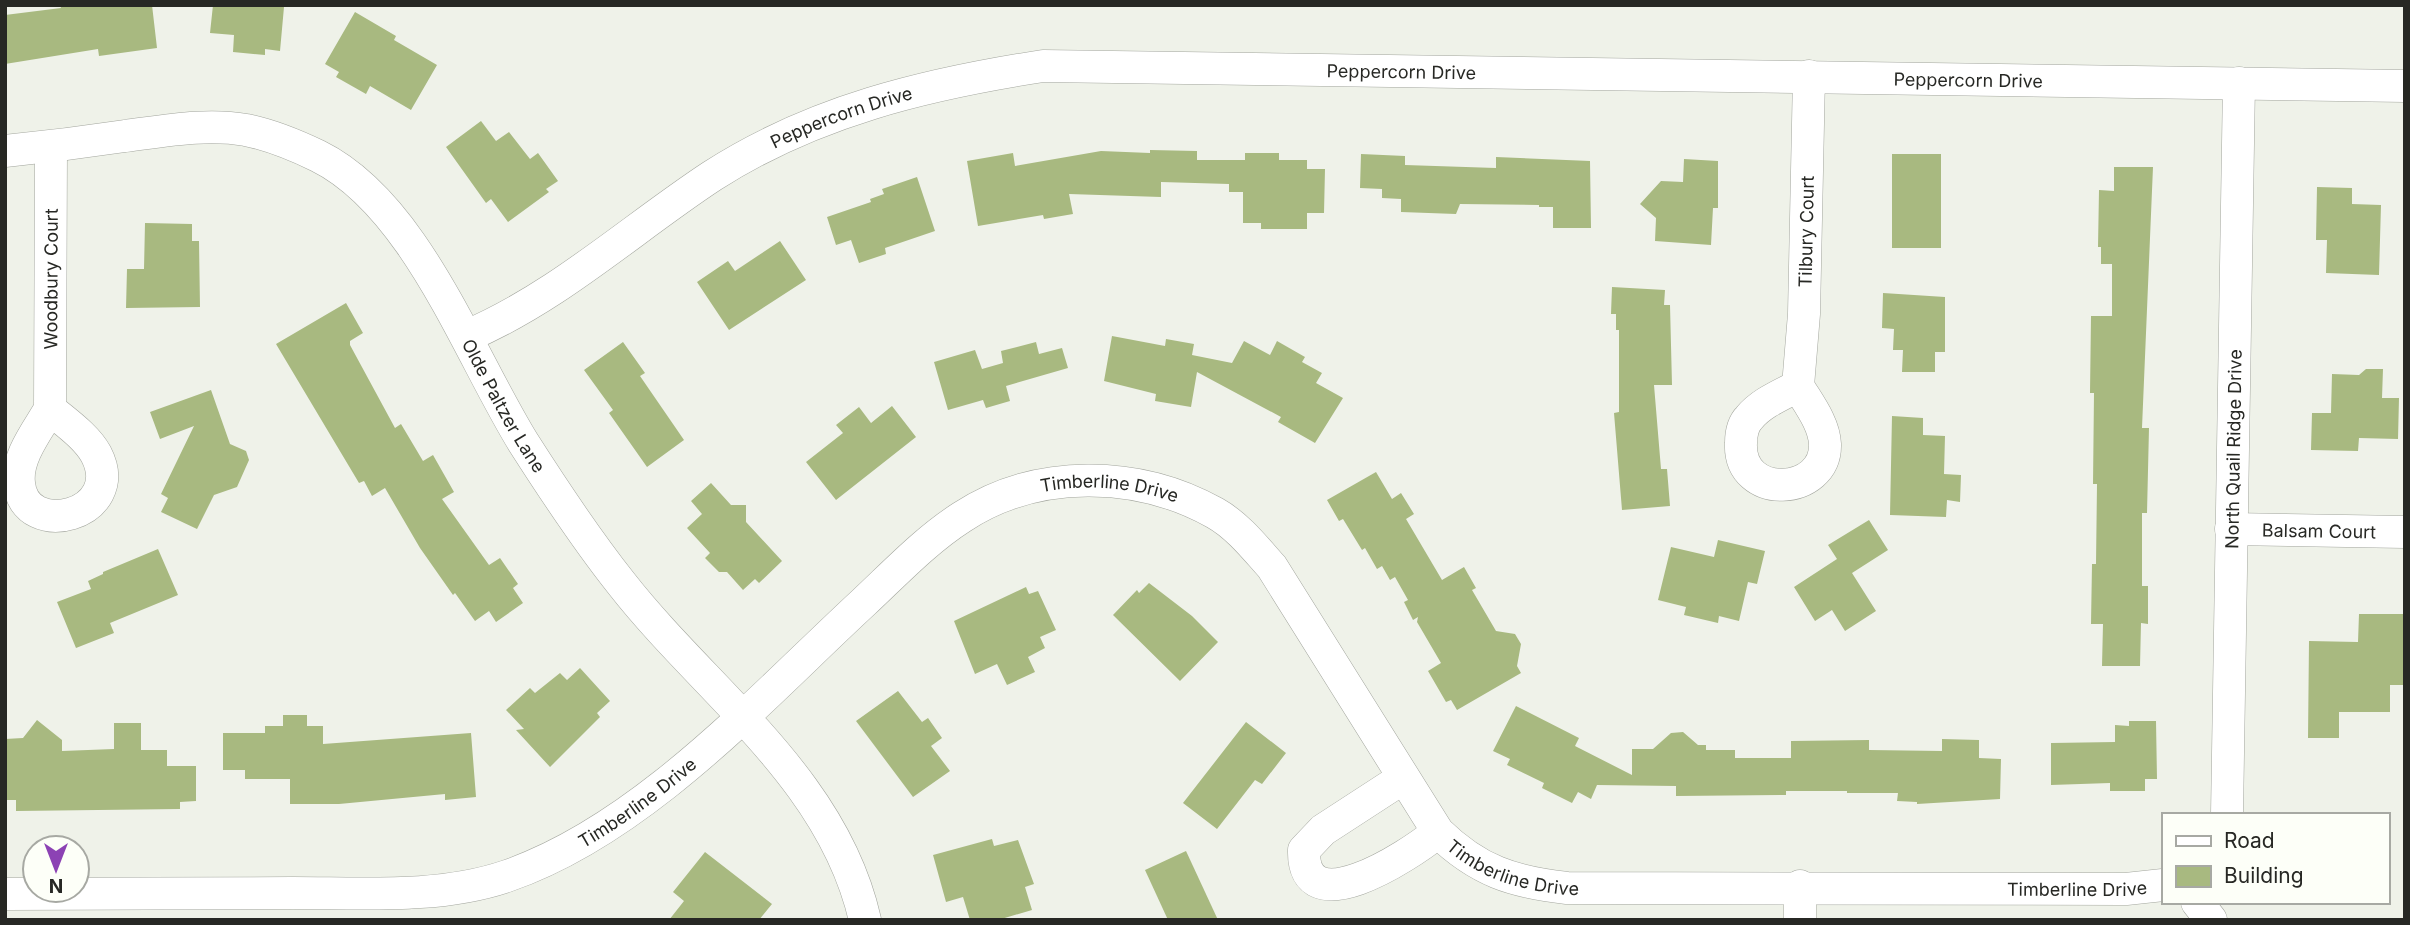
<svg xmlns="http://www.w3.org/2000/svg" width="2410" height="925" font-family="Inter,sans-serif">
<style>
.building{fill:#a8b980}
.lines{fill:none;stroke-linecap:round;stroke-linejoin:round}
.minor-casing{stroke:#a3a69e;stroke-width:33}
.minor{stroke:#fff;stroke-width:32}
.labels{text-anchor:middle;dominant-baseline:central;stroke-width:7;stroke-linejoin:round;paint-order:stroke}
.street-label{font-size:18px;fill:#272824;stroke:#fdfff8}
</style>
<rect width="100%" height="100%" fill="#eff2e9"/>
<g class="building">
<path d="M 60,5 L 152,5 L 157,48 L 99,56 L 98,49 L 5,64 L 5,15 L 61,8 Z"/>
<path d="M 213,5 L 284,7 L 280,51 L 265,49 L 265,55 L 233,52 L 234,35 L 210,33 Z"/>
<path d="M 355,12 L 396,36 L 394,40 L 437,65 L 411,110 L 370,86 L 366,94 L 336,77 L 339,72 L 325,64 Z"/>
<path d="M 481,121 L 496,141 L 509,132 L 530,159 L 538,153 L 558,181 L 546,189 L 549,192 L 508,222 L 491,199 L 486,203 L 446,147 Z"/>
<path d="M 1150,150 L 1197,151 L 1197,160 L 1245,160 L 1245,153 L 1279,153 L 1279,160 L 1307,160 L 1307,169 L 1325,169 L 1324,213 L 1307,213 L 1307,229 L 1261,229 L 1261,223 L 1243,223 L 1243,192 L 1229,192 L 1229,184 L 1161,182 L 1161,197 L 1069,194 L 1073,214 L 1044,219 L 1043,215 L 978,226 L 967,161 L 1013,153 L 1015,166 L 1101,151 L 1150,153 Z"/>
<path d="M 1361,154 L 1405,156 L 1405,165 L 1496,168 L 1496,157 L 1590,161 L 1591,228 L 1553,228 L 1553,207 L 1539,207 L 1539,205 L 1460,204 L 1456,214 L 1401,212 L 1401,199 L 1382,198 L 1382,189 L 1360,188 Z"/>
<rect x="1892" y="154" width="49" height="94"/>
<path d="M 1684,159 L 1718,161 L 1718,208 L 1713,208 L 1711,245 L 1655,241 L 1656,218 L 1640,204 L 1661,181 L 1683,182 Z"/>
<path d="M 2114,167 L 2153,167 L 2142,428 L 2149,428 L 2147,513 L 2142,513 L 2142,586 L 2148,586 L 2148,624 L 2141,623 L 2140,666 L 2102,666 L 2103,624 L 2091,624 L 2092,564 L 2096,564 L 2097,484 L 2093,484 L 2094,393 L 2090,393 L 2091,316 L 2112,316 L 2112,264 L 2101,264 L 2101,247 L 2098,247 L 2099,190 L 2114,191 Z"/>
<path d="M 917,177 L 935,231 L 885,248 L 886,254 L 859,263 L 851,240 L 836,245 L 827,217 L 871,202 L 870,199 L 884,194 L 882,189 Z"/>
<path d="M 2317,187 L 2352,188 L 2352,204 L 2381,205 L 2379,275 L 2326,273 L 2327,240 L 2316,240 Z"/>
<path d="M 145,223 L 192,224 L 192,241 L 199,241 L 200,307 L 126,308 L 127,269 L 144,269 Z"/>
<path d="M 780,241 L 806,280 L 729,330 L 697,282 L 728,261 L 735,271 Z"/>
<path d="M 1612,287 L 1665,290 L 1664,305 L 1670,305 L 1672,385 L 1654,385 L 1661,469 L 1667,469 L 1670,506 L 1622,510 L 1614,413 L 1619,412 L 1619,330 L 1616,330 L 1616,314 L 1611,314 Z"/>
<path d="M 1883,293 L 1945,297 L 1945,352 L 1935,352 L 1935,372 L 1902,372 L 1903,350 L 1893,350 L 1894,329 L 1882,328 Z"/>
<path d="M 346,303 L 363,333 L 350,341 L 350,345 L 395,428 L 401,424 L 423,461 L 433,455 L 454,492 L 442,499 L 489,565 L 500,558 L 518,584 L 513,588 L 523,603 L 496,622 L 489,611 L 475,621 L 455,593 L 453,595 L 420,548 L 385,488 L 372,496 L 364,481 L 359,483 L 276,344 Z"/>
<path d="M 1112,336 L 1165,346 L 1166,339 L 1194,344 L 1192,355 L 1232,363 L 1244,341 L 1270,355 L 1277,341 L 1305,357 L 1302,362 L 1322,373 L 1316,383 L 1343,398 L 1315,443 L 1278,422 L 1281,417 L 1197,372 L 1191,407 L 1155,401 L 1156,394 L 1104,381 Z"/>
<path d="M 623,342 L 645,373 L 640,376 L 684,440 L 647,467 L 609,413 L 613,410 L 584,370 Z"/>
<path d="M 1036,342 L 1039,354 L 1062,348 L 1068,368 L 1006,386 L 1010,401 L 986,408 L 983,400 L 948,410 L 934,362 L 975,350 L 982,369 L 1003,363 L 1001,351 Z"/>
<path d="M 2366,369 L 2383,369 L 2382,398 L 2399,398 L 2398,439 L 2359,438 L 2358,451 L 2311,450 L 2312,413 L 2331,413 L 2332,374 L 2359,375 Z"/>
<path d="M 211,390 L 230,444 L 246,451 L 249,460 L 237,487 L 214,495 L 197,529 L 161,512 L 168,498 L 161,494 L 194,426 L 160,439 L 150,412 Z"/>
<path d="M 892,406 L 916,437 L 836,500 L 806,462 L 843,433 L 836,425 L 859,407 L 871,423 Z"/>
<path d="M 1892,416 L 1923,418 L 1923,435 L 1945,436 L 1944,474 L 1961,475 L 1960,502 L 1947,500 L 1946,517 L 1890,515 Z"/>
<path d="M 1376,472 L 1392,499 L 1401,493 L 1414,514 L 1406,519 L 1442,580 L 1464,567 L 1476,588 L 1472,590 L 1496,631 L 1515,634 L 1521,644 L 1517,666 L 1521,673 L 1457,710 L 1451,700 L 1446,702 L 1428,671 L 1441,663 L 1417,622 L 1418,617 L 1413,620 L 1404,602 L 1408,600 L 1395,577 L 1390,580 L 1382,566 L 1377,569 L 1365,548 L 1362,550 L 1343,519 L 1339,521 L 1327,500 Z"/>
<path d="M 711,483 L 731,505 L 746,505 L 746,522 L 782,561 L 759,583 L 755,579 L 743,590 L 727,572 L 719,572 L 705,558 L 710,553 L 687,528 L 702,514 L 691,501 Z"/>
<path d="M 1869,520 L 1888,550 L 1852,573 L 1876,611 L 1845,631 L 1832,610 L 1815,621 L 1794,587 L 1837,559 L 1828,545 Z"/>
<path d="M 1718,540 L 1765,551 L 1757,584 L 1748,582 L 1739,621 L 1719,616 L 1718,623 L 1684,615 L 1686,607 L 1658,600 L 1671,547 L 1714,557 Z"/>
<path d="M 158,549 L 178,595 L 110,623 L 114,633 L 76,648 L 57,602 L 91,589 L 88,581 L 103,574 L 103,572 Z"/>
<path d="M 1149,583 L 1192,616 L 1218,642 L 1180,681 L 1113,615 L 1137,590 L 1139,593 Z"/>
<path d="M 1026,587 L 1029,594 L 1038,591 L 1056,630 L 1040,637 L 1045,648 L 1028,657 L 1035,672 L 1007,685 L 997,664 L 975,674 L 954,621 Z"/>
<path d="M 2359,614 L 2405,614 L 2405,685 L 2390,685 L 2390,712 L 2339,712 L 2339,738 L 2308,738 L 2309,641 L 2358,642 Z"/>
<path d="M 580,668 L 610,701 L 597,713 L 600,717 L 550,767 L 516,730 L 524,729 L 506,710 L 530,688 L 535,693 L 560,673 L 567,680 Z"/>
<path d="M 898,691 L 922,722 L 928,718 L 942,738 L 931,746 L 950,771 L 913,797 L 856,721 Z"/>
<path d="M 1516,706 L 1579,738 L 1575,746 L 1632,775 L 1632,749 L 1653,749 L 1671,733 L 1683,732 L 1698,745 L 1706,745 L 1706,750 L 1735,750 L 1735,758 L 1791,758 L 1791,741 L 1869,740 L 1869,750 L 1942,751 L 1942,739 L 1979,740 L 1979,758 L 2001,759 L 2000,799 L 1917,804 L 1917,802 L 1897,801 L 1898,793 L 1847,793 L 1847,791 L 1786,791 L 1786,795 L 1676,796 L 1676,786 L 1597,785 L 1591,799 L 1578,792 L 1572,803 L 1542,788 L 1544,783 L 1507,765 L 1510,759 L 1493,751 Z"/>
<path d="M 283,715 L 307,715 L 307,726 L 323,726 L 323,744 L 471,733 L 476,797 L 445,800 L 445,794 L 339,804 L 290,804 L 290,779 L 245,779 L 245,770 L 223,770 L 223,733 L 265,733 L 265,726 L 283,726 Z"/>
<path d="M 37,720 L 62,740 L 62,751 L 114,749 L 114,723 L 141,723 L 141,750 L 167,750 L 167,766 L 196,766 L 196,801 L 180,802 L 180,809 L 16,811 L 16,800 L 5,800 L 5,739 L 23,738 Z"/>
<path d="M 2129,721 L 2156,721 L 2157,779 L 2145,779 L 2145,791 L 2110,791 L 2110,783 L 2051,785 L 2051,743 L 2115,742 L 2115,725 L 2129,726 Z"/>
<path d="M 1246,722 L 1286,753 L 1262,784 L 1255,780 L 1217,829 L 1183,803 Z"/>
<path d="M 992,839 L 994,846 L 1018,840 L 1034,884 L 1025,887 L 1032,910 L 998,920 L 970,920 L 963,897 L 946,902 L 933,855 Z"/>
<path d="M 1186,851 L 1218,920 L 1168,920 L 1145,870 Z"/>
<path d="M 705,852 L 772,904 L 759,920 L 669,920 L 684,901 L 673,892 Z"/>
</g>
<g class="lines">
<g class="minor-casing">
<g id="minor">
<path id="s1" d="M 5,151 C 45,147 85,142 125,136 C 165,131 206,123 246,130 C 271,135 295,145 318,156 C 415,204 468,353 523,442 C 553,489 586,539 621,583 C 706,692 833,778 865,920"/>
<path id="s2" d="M 467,336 C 558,297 630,230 712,176 C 813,111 926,84 1043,66 L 2405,86"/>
<path id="s3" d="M 1798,386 C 1808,403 1824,423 1825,444 C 1827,496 1738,501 1741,443 C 1741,435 1743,424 1749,418 C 1761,403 1781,395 1798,386 L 1804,314 L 1809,76"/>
<path id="s4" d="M 50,409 C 65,422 86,436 96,454 C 128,515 24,542 19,483 C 16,457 38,430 50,409 L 51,147"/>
<path id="s5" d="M 2231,529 L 2405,532"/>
<path d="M 1403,778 L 1323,830 L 1304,850 C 1302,925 1406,858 1438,832"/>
<path id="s6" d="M 2227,815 L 2239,83"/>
<path d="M 1800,886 L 1800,920"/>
<path id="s7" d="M 5,894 C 101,894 197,893 293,893 C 363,893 440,899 507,876 C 643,829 760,698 864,602 C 895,573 926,540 962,517 C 1037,468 1138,470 1215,513 C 1238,526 1255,548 1272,567 L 1438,832 C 1478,871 1513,882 1567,888 L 2126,889 L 2163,885"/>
<path d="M 2197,902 L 2211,920"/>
</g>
</g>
<use href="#minor" class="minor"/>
</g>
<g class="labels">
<g class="street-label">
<text stroke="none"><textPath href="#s2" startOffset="1003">Peppercorn Drive</textPath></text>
<text stroke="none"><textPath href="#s2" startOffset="1570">Peppercorn Drive</textPath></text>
<text stroke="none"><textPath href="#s2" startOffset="436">Peppercorn Drive</textPath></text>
<text stroke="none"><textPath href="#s3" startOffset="438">Tilbury Court</textPath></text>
<text stroke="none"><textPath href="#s4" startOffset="422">Woodbury Court</textPath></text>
<text stroke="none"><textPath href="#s1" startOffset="635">Olde Paltzer Lane</textPath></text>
<text stroke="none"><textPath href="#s6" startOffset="366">North Quail Ridge Drive</textPath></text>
<text stroke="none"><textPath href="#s7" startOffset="1242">Timberline Drive</textPath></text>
<text stroke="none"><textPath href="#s5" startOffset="88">Balsam Court</textPath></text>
<text stroke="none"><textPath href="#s7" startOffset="654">Timberline Drive</textPath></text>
<text stroke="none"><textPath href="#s7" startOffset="1830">Timberline Drive</textPath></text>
<text stroke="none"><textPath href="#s7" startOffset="2398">Timberline Drive</textPath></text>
</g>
</g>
<rect width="2410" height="925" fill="none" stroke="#272824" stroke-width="14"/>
<rect x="2162" y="813" width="228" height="91" fill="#fdfff8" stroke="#a7a9a3" stroke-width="2"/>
<rect x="2176" y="836" width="35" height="10" fill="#ffffff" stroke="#a7a9a3" stroke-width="2"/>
<text x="2224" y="848" font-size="21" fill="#272824">Road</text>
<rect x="2176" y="866" width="35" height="21" fill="#a8b980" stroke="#a7a9a3" stroke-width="2"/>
<text x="2224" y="883" font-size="21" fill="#272824">Building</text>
<g transform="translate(56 869) rotate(180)"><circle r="33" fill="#fdfff8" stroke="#a7a9a3" stroke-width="2"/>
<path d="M0-5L12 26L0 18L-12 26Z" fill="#8c42b4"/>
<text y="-10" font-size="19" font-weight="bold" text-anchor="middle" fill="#272824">N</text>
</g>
</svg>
